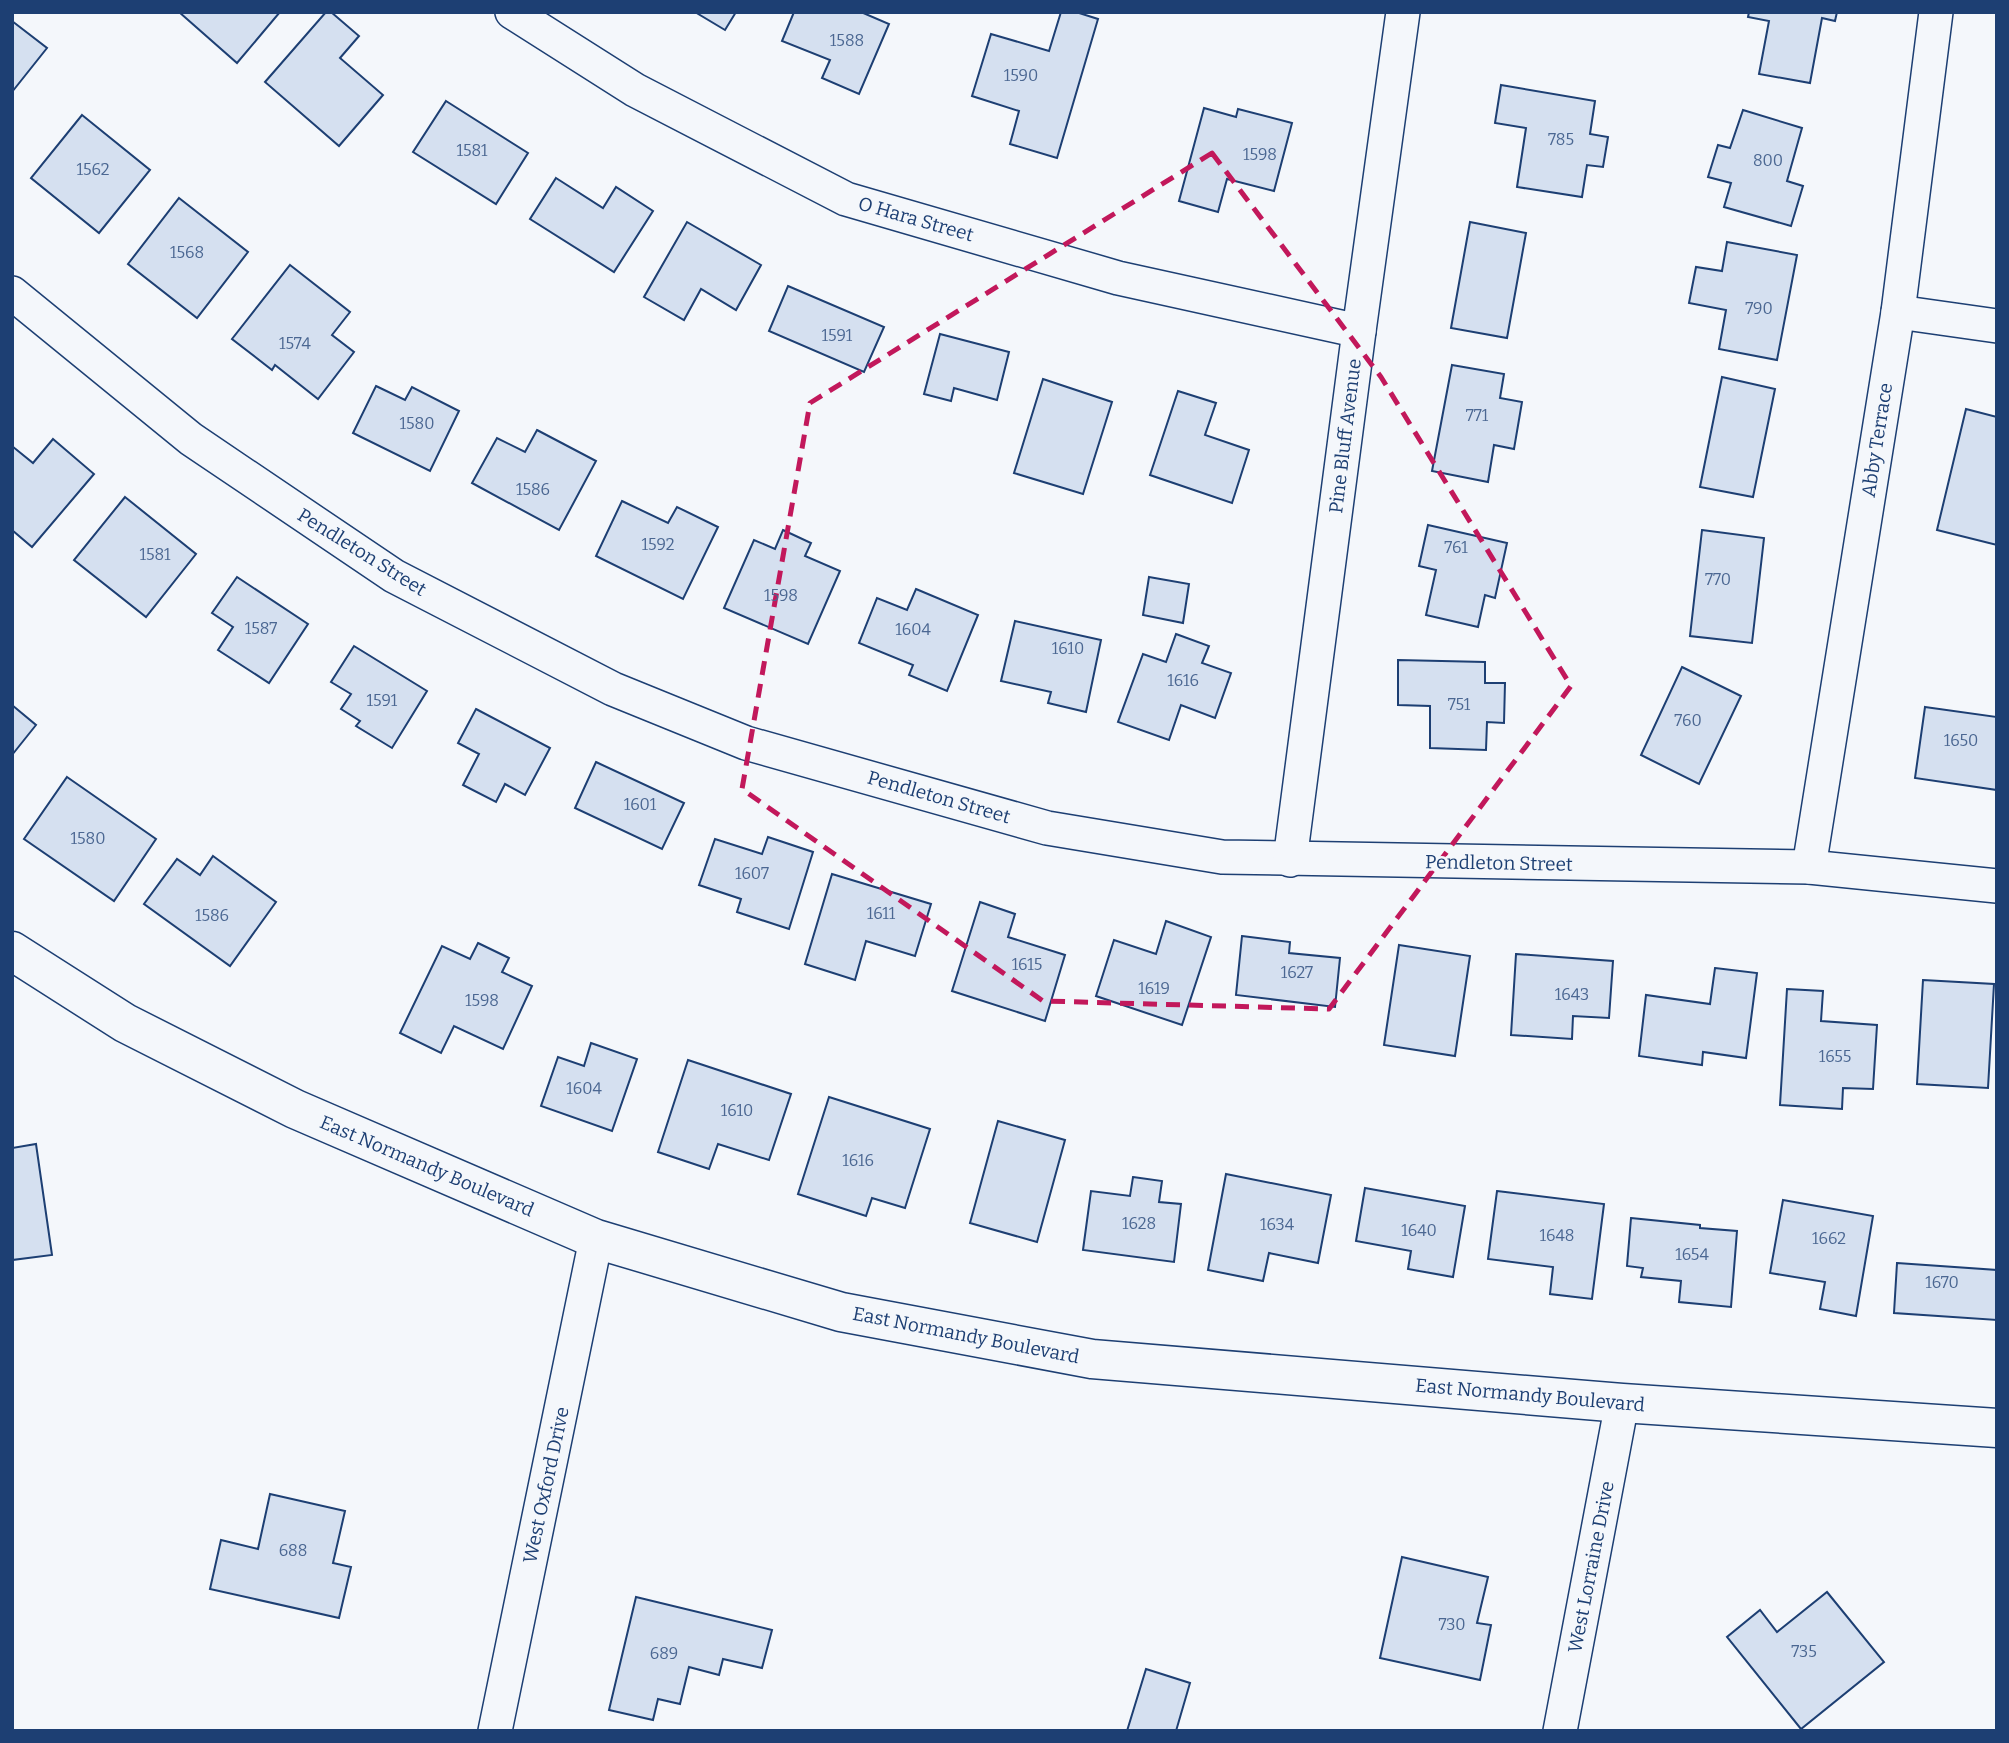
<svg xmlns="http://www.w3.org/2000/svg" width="2009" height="1743" font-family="Bitter,serif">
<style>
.building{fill:#d5e0f0;stroke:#1d3f73;stroke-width:2}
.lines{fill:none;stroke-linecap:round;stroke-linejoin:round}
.minor-casing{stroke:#1d3f73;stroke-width:36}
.tertiary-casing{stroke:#1d3f73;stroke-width:41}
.minor{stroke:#f4f7fb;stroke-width:33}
.tertiary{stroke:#f4f7fb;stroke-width:38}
.marked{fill:none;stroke:#c2185b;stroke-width:5;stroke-dasharray:14 9;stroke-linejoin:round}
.labels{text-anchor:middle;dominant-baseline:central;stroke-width:5;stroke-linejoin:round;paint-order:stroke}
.number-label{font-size:16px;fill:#4b6792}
.street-label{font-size:19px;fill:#1d3f73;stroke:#f4f7fb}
</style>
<rect width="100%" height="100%" fill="#f4f7fb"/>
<g class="building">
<path d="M 179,12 L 280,12 L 237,63 Z"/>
<path d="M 326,12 L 331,12 L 359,36 L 340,58 L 383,95 L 339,146 L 265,82 Z"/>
<path d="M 695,12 L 736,12 L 725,30 Z"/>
<path d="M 794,12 L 861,12 L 889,24 L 859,94 L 822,78 L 830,60 L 782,41 Z"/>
<path d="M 1061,12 L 1076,12 L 1098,19 L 1057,158 L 1010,144 L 1019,111 L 972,96 L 991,34 L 1049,51 Z"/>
<path d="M 1749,12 L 1837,12 L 1835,21 L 1822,18 L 1810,83 L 1759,74 L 1769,21 L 1748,17 Z"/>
<path d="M 12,21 L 47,48 L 12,92 Z"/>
<path d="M 1501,85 L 1595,101 L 1590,134 L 1608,137 L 1603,167 L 1587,165 L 1582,197 L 1517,187 L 1526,128 L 1495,123 Z"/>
<path d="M 446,101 L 528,153 L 496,204 L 413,152 Z"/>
<path d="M 1204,108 L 1236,117 L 1238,109 L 1292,123 L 1274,191 L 1227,179 L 1218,212 L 1179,201 Z"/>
<path d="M 1743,110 L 1802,128 L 1787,181 L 1803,186 L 1791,226 L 1724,207 L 1731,183 L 1708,177 L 1718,145 L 1730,148 Z"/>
<path d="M 82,115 L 150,170 L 99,233 L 31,178 Z"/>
<path d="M 556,178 L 603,208 L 616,187 L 653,211 L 614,272 L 530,219 Z"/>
<path d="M 179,198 L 248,252 L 197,318 L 128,264 Z"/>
<path d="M 687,222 L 761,265 L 736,310 L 701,289 L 684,320 L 644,297 Z"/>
<path d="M 1470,222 L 1526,233 L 1507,338 L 1451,328 Z"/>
<path d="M 1727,242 L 1797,255 L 1777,360 L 1719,349 L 1726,310 L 1689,303 L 1696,267 L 1722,271 Z"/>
<path d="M 290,265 L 350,312 L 332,335 L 354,352 L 318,399 L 275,365 L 272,370 L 232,339 Z"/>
<path d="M 788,286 L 884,327 L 864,372 L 769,331 Z"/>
<path d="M 940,334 L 1009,352 L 997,400 L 954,388 L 951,401 L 924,394 Z"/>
<path d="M 1452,365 L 1504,374 L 1500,398 L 1522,402 L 1514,449 L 1494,445 L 1488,482 L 1432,471 Z"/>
<path d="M 1722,377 L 1775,389 L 1753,497 L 1700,487 Z"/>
<path d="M 1043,379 L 1112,402 L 1083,494 L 1014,473 Z"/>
<path d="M 376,386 L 405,400 L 412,387 L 459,411 L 430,471 L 353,433 Z"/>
<path d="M 1178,391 L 1216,403 L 1205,435 L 1249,450 L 1232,503 L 1150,475 Z"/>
<path d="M 1966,409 L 1997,417 L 1997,545 L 1937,530 Z"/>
<path d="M 537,430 L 596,461 L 559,530 L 472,483 L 497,438 L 525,452 Z"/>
<path d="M 53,439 L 94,474 L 32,547 L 12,530 L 12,446 L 33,463 Z"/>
<path d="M 125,497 L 196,554 L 146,617 L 74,560 Z"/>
<path d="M 622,501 L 668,523 L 677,507 L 718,527 L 683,599 L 596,556 Z"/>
<path d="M 1428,525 L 1507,543 L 1495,598 L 1485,595 L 1478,627 L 1426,615 L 1436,570 L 1419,566 Z"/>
<path d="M 783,530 L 811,543 L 805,556 L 840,571 L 808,644 L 724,608 L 754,540 L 775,549 Z"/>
<path d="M 1702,530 L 1764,538 L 1752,643 L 1690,636 Z"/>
<path d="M 237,577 L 308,624 L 269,683 L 218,650 L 233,627 L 212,613 Z"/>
<path d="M 1149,577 L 1189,584 L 1183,623 L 1143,615 Z"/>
<path d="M 916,589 L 978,615 L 947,691 L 909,675 L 913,665 L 859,643 L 877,598 L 907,610 Z"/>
<path d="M 1015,621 L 1101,640 L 1086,712 L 1048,703 L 1051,692 L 1001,681 Z"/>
<path d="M 1176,634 L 1209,646 L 1202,663 L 1231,673 L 1215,718 L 1181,705 L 1169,740 L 1118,722 L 1143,654 L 1166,662 Z"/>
<path d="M 354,646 L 427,691 L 392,748 L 356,726 L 360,721 L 341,709 L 351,694 L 331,682 Z"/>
<path d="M 1398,660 L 1485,662 L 1485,683 L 1505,683 L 1504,723 L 1487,722 L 1486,750 L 1430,748 L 1430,706 L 1398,705 Z"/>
<path d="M 1682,667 L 1741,696 L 1699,784 L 1641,755 Z"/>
<path d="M 12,705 L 36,725 L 12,755 Z"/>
<path d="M 1925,707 L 1997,717 L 1997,790 L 1915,778 Z"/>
<path d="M 476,709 L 550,748 L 525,795 L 505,784 L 496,802 L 463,785 L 479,754 L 458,743 Z"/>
<path d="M 596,762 L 684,803 L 662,849 L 575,808 Z"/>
<path d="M 67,777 L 156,839 L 114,901 L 24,839 Z"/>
<path d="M 768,837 L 813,852 L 789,929 L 737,912 L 741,899 L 699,885 L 715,839 L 762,854 Z"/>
<path d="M 213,856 L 276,902 L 230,966 L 144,904 L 177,859 L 200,875 Z"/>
<path d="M 832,874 L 931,904 L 915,956 L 866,941 L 855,980 L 805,964 Z"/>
<path d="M 980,902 L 1015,914 L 1008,937 L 1065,955 L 1045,1021 L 952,991 Z"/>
<path d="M 1166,921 L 1211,937 L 1182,1025 L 1096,996 L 1114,940 L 1156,954 Z"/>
<path d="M 1242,936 L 1290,942 L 1289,953 L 1340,958 L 1335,1007 L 1236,995 Z"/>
<path d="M 478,943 L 509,958 L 502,972 L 532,986 L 503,1049 L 454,1026 L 441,1053 L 400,1033 L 442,946 L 470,959 Z"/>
<path d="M 1399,945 L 1470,956 L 1455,1056 L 1384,1045 Z"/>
<path d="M 1516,954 L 1613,961 L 1609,1018 L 1573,1016 L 1572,1039 L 1511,1035 Z"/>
<path d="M 1715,968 L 1757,973 L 1746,1058 L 1703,1052 L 1702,1065 L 1639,1056 L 1646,995 L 1710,1004 Z"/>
<path d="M 1923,980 L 1994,984 L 1988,1088 L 1917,1084 Z"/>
<path d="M 1787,989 L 1823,991 L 1821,1021 L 1877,1025 L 1873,1089 L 1843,1088 L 1842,1109 L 1780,1105 Z"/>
<path d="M 591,1043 L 637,1059 L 612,1131 L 541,1106 L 558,1057 L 584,1066 Z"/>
<path d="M 688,1060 L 791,1094 L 769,1160 L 718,1144 L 709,1169 L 658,1152 Z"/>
<path d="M 829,1097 L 930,1129 L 905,1208 L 872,1198 L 866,1216 L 798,1194 Z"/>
<path d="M 998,1121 L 1065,1140 L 1037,1242 L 970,1223 Z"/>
<path d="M 36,1144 L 52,1255 L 12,1260 L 12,1148 Z"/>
<path d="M 1226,1174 L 1331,1195 L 1318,1263 L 1269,1253 L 1263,1281 L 1208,1270 Z"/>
<path d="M 1133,1177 L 1162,1181 L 1159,1202 L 1181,1204 L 1174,1262 L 1083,1250 L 1091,1191 L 1130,1196 Z"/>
<path d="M 1365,1188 L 1465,1206 L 1453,1277 L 1408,1269 L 1411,1251 L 1356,1241 Z"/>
<path d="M 1497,1191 L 1604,1204 L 1592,1299 L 1550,1294 L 1553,1267 L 1488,1259 Z"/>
<path d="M 1783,1200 L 1873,1216 L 1856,1316 L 1820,1309 L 1825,1282 L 1770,1273 Z"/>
<path d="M 1631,1218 L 1700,1225 L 1700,1228 L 1737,1231 L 1731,1307 L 1679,1302 L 1681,1281 L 1641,1277 L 1643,1268 L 1627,1266 Z"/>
<path d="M 1897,1263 L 1997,1270 L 1997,1320 L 1894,1313 Z"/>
<path d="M 270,1494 L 345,1511 L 333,1563 L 351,1567 L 339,1618 L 210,1589 L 221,1540 L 258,1549 Z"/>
<path d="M 1402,1557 L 1488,1577 L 1477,1623 L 1491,1625 L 1480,1680 L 1380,1658 Z"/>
<path d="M 1827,1592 L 1884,1662 L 1801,1729 L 1727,1637 L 1760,1610 L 1777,1632 Z"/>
<path d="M 636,1597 L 772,1630 L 762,1668 L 723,1659 L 719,1675 L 689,1667 L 680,1704 L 658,1699 L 653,1720 L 609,1710 Z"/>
<path d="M 1146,1669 L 1190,1683 L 1176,1731 L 1127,1731 Z"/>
</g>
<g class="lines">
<g class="minor-casing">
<g id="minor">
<path d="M 512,12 L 635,90 L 846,199 L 1118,278 L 1359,331"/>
<path d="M 12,293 L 191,439 L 394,576 L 613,689 L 746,743 L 1047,828 L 1222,857 L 1809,867 L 1997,886"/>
<path d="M 1898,312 L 1997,326"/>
<path d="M 1290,860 L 1359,331 L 1403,12"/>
<path d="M 1809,867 L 1898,312 L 1936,12"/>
<path d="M 495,1731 L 596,1239"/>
<path d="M 1560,1731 L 1622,1403"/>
</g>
</g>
<g class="tertiary-casing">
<path id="tertiary" d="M 12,951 L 125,1023 L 295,1109 L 596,1239 L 841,1312 L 1092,1359 L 1622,1403 L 1997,1428"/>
</g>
<use href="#minor" class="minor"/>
<use href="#tertiary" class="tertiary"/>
</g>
<path class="marked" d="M 1212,153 L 1381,377 L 1571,686 L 1329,1009 L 1043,1001 L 742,789 L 810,403 Z"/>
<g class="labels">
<g class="number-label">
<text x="847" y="40">1588</text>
<text x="1021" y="75">1590</text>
<text x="1561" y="139">785</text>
<text x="472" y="150">1581</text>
<text x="1260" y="154">1598</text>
<text x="1768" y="160">800</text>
<text x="93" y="169">1562</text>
<text x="187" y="252">1568</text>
<text x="1759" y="308">790</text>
<text x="837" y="335">1591</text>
<text x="295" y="343">1574</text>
<text x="1477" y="415">771</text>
<text x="417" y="423">1580</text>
<text x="533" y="489">1586</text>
<text x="658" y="544">1592</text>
<text x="1456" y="547">761</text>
<text x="155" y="554">1581</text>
<text x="1718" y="579">770</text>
<text x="781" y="595">1598</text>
<text x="261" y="628">1587</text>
<text x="913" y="629">1604</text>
<text x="1068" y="648">1610</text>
<text x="1183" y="680">1616</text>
<text x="382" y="700">1591</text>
<text x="1459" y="704">751</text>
<text x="1688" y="720">760</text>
<text x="1961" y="740">1650</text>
<text x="640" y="804">1601</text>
<text x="88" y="838">1580</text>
<text x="752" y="873">1607</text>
<text x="881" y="913">1611</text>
<text x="212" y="915">1586</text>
<text x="1027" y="964">1615</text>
<text x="1297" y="972">1627</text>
<text x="1154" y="988">1619</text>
<text x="1572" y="994">1643</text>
<text x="482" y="1000">1598</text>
<text x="1835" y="1056">1655</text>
<text x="584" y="1088">1604</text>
<text x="737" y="1110">1610</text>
<text x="858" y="1160">1616</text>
<text x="1139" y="1223">1628</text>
<text x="1277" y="1224">1634</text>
<text x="1419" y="1230">1640</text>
<text x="1557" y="1235">1648</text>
<text x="1829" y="1238">1662</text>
<text x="1692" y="1254">1654</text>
<text x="1942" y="1282">1670</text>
<text x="293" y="1550">688</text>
<text x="1452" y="1624">730</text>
<text x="1804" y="1651">735</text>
<text x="664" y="1653">689</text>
</g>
<g class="street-label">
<text transform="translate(916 219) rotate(16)">O Hara Street</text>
<text transform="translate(1345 436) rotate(-83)">Pine Bluff Avenue</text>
<text transform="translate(1877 440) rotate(-81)">Abby Terrace</text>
<text transform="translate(362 552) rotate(32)">Pendleton Street</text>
<text transform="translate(939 797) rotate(16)">Pendleton Street</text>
<text transform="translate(1499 863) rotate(1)">Pendleton Street</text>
<text transform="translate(427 1166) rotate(23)">East Normandy Boulevard</text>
<text transform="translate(966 1335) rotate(11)">East Normandy Boulevard</text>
<text transform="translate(1530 1395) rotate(5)">East Normandy Boulevard</text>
<text transform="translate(546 1485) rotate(-78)">West Oxford Drive</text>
<text transform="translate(1591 1567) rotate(-79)">West Lorraine Drive</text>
</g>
</g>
<rect width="2009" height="1743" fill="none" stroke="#1d3f73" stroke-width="28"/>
</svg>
